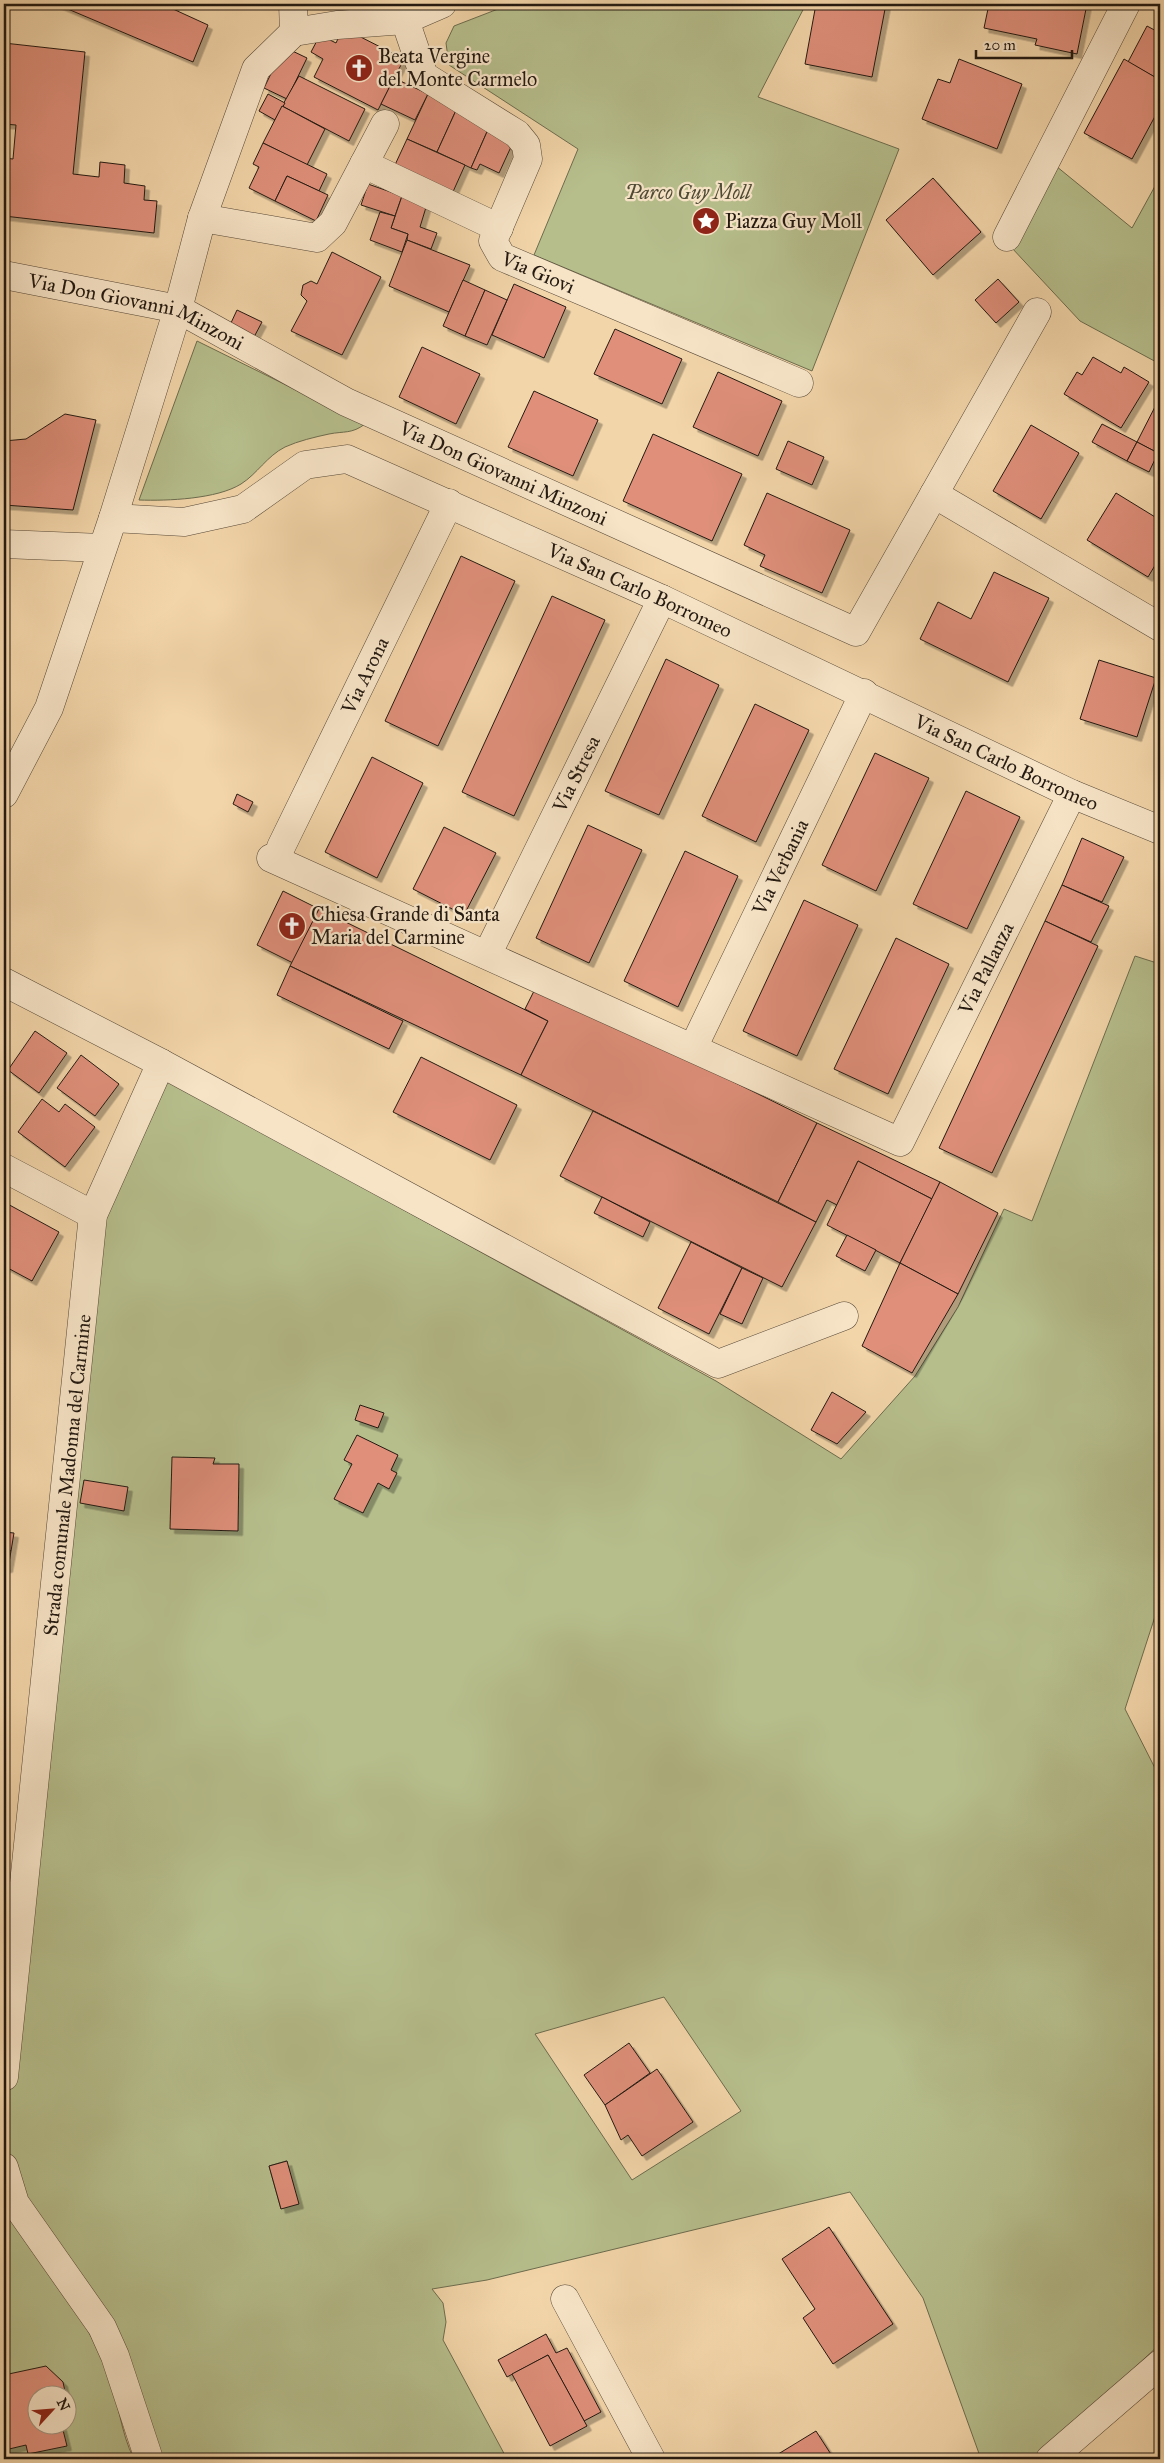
<svg xmlns="http://www.w3.org/2000/svg" width="1164" height="2463" font-family="'IM FELL Great Primer',serif">
<style>
.green{fill:#b6be8c;stroke:#6c6c4e;fill-rule:evenodd}
.building{fill:#df8f7a;stroke:#231911;filter:url(#shadow)}
.lines{fill:none;stroke-linecap:round;stroke-linejoin:round}
.minor-casing{stroke:#574837;stroke-width:29}
.minor{stroke:#f7e4c7;stroke-width:28}
.labels{text-anchor:middle;dominant-baseline:central;stroke-width:4.5;stroke-linejoin:round;paint-order:stroke}
.poi-label{font-size:20px;fill:#231911;stroke:#f7e4c7;text-anchor:start}
.park-label{font-size:20px;font-style:italic;fill:#4f4b36;stroke:#f7e4c7}
.street-label{font-size:20px;fill:#231911;stroke:#f7e4c7}
</style>
<defs>
<filter id="shadow"><feDropShadow dx="4.5" dy="4.5" stdDeviation="0" flood-color="#0004"/></filter>
</defs>
<rect width="100%" height="100%" fill="#f2d5a9"/>
<filter id="stains"><feTurbulence type="fractalNoise" baseFrequency=".004" numOctaves="4"/><feColorMatrix values="0 0 0 0 .2 0 0 0 0 .09 0 0 0 0 .02 0 0 0 .5 -.17"/></filter>
<radialGradient id="worn" r=".72"><stop offset=".6" stop-color="#630" stop-opacity="0"/><stop offset="1" stop-color="#630" stop-opacity=".3"/></radialGradient>
<g class="green">
<path d="M 511,4 L 806,4 L 758,97 L 899,149 L 812,371 L 534,255 L 578,149 L 449,65 L 446,43 L 454,26 Z"/>
<path d="M 1056,166 L 1132,228 L 1160,177 L 1160,364 L 1080,321 L 1011,247 Z"/>
<path d="M 197,341 L 365,424 C 352,434 344,431 329,434 C 315,437 298,441 285,447 C 267,456 257,474 241,484 C 217,499 168,501 139,500 Z"/>
<path d="M 1135,956 L 1160,964 L 1160,1601 L 1125,1709 L 1160,1778 L 1160,2344 L 1037,2459 L 981,2459 L 923,2298 L 850,2192 L 487,2280 L 432,2289 L 443,2303 L 446,2322 L 443,2340 L 507,2459 L 156,2459 L 122,2358 L 4,2194 L 4,2016 L 103,1218 L 165,1079 L 716,1381 L 841,1459 L 915,1376 L 958,1307 L 1004,1209 L 1032,1221 ZM 664,1997 L 741,2111 L 632,2180 L 535,2034 ZM 286,2161 L 287,2161 L 281,2209 L 269,2166 Z"/>
<path d="M 4,2202 C 41,2257 83,2310 107,2372 C 119,2400 120,2432 134,2459 L 4,2459 ZM 38,2396 L 68,2396 L 68,2426 L 38,2426 Z"/>
</g>
<g class="building">
<path d="M 56,4 L 175,4 L 173,9 L 208,25 L 193,62 Z"/>
<path d="M 353,4 L 379,4 L 376,9 L 367,11 Z"/>
<path d="M 816,4 L 886,4 L 872,77 L 805,64 Z"/>
<path d="M 989,4 L 1087,4 L 1077,54 L 1035,45 L 1037,39 L 984,28 Z"/>
<path d="M 1147,26 L 1160,33 L 1160,80 L 1128,62 Z"/>
<path d="M 343,28 L 404,59 L 378,110 L 314,77 L 323,59 L 311,52 L 320,35 L 336,43 Z"/>
<path d="M 4,43 L 85,52 L 73,174 L 99,177 L 100,162 L 125,165 L 124,183 L 145,186 L 144,200 L 157,201 L 154,233 L 4,216 L 4,158 L 13,159 L 16,125 L 4,124 Z"/>
<path d="M 284,47 L 307,58 L 287,99 L 264,88 Z"/>
<path d="M 959,59 L 1022,84 L 997,149 L 922,119 L 938,79 L 950,83 Z"/>
<path d="M 1124,59 L 1160,80 L 1160,107 L 1132,159 L 1084,133 Z"/>
<path d="M 299,76 L 365,109 L 349,141 L 282,106 Z"/>
<path d="M 394,78 L 428,94 L 415,120 L 381,104 Z"/>
<path d="M 268,94 L 285,103 L 275,120 L 259,111 Z"/>
<path d="M 428,94 L 458,106 L 437,152 L 407,139 Z"/>
<path d="M 282,106 L 325,129 L 307,165 L 263,143 Z"/>
<path d="M 458,106 L 490,125 L 471,168 L 437,152 Z"/>
<path d="M 490,125 L 516,136 L 499,173 L 480,164 L 477,170 L 471,168 Z"/>
<path d="M 407,139 L 465,165 L 452,194 L 394,167 Z"/>
<path d="M 263,143 L 327,174 L 319,191 L 287,176 L 275,201 L 249,188 L 259,167 L 253,164 Z"/>
<path d="M 287,176 L 328,195 L 316,221 L 275,201 Z"/>
<path d="M 933,178 L 981,232 L 933,275 L 886,220 Z"/>
<path d="M 368,184 L 402,196 L 395,216 L 361,205 Z"/>
<path d="M 402,196 L 427,204 L 420,227 L 437,233 L 431,249 L 407,240 L 408,234 L 391,228 Z"/>
<path d="M 380,212 L 395,216 L 391,228 L 408,234 L 402,252 L 370,240 Z"/>
<path d="M 407,240 L 470,265 L 449,312 L 389,286 Z"/>
<path d="M 332,252 L 381,277 L 342,355 L 291,331 L 307,301 L 301,295 L 303,285 L 311,281 L 317,284 Z"/>
<path d="M 998,279 L 1019,302 L 996,323 L 975,300 Z"/>
<path d="M 463,280 L 485,290 L 465,336 L 443,326 Z"/>
<path d="M 514,284 L 566,307 L 544,358 L 492,335 Z"/>
<path d="M 485,290 L 507,300 L 487,345 L 465,336 Z"/>
<path d="M 237,310 L 262,322 L 254,337 L 230,325 Z"/>
<path d="M 615,329 L 682,359 L 662,404 L 594,374 Z"/>
<path d="M 422,347 L 480,374 L 456,424 L 399,397 Z"/>
<path d="M 1093,357 L 1121,373 L 1124,367 L 1149,382 L 1121,428 L 1064,394 L 1077,372 L 1082,375 Z"/>
<path d="M 718,372 L 782,401 L 758,456 L 693,427 Z"/>
<path d="M 534,391 L 598,420 L 573,476 L 508,447 Z"/>
<path d="M 1160,397 L 1160,449 L 1158,453 L 1137,442 Z"/>
<path d="M 65,414 L 96,420 L 73,510 L 4,505 L 4,441 L 26,439 Z"/>
<path d="M 1102,424 L 1137,442 L 1127,461 L 1092,442 Z"/>
<path d="M 1031,425 L 1079,453 L 1041,519 L 993,491 Z"/>
<path d="M 653,434 L 742,474 L 712,541 L 623,501 Z"/>
<path d="M 788,441 L 824,457 L 812,485 L 776,469 Z"/>
<path d="M 1137,442 L 1158,453 L 1149,472 L 1127,461 Z"/>
<path d="M 767,493 L 850,530 L 822,593 L 760,566 L 765,555 L 744,545 Z"/>
<path d="M 1116,493 L 1160,520 L 1160,557 L 1148,577 L 1087,540 Z"/>
<path d="M 461,556 L 515,581 L 438,746 L 385,721 Z"/>
<path d="M 994,572 L 1049,598 L 1008,682 L 920,639 L 938,602 L 971,619 Z"/>
<path d="M 552,596 L 605,620 L 514,816 L 462,792 Z"/>
<path d="M 666,659 L 719,685 L 659,815 L 605,791 Z"/>
<path d="M 1099,660 L 1156,678 L 1137,737 L 1080,719 Z"/>
<path d="M 755,704 L 809,730 L 756,842 L 702,816 Z"/>
<path d="M 875,753 L 929,778 L 876,891 L 822,865 Z"/>
<path d="M 372,757 L 423,783 L 377,878 L 325,852 Z"/>
<path d="M 966,791 L 1020,817 L 967,929 L 913,904 Z"/>
<path d="M 237,794 L 253,802 L 248,812 L 233,804 Z"/>
<path d="M 588,825 L 642,850 L 589,963 L 536,938 Z"/>
<path d="M 444,827 L 496,853 L 464,915 L 413,889 Z"/>
<path d="M 1082,838 L 1124,857 L 1102,902 L 1062,885 Z"/>
<path d="M 685,851 L 738,876 L 678,1007 L 624,981 Z"/>
<path d="M 1062,885 L 1109,906 L 1091,942 L 1045,921 Z"/>
<path d="M 283,891 L 319,909 L 293,963 L 257,945 Z"/>
<path d="M 804,900 L 858,925 L 797,1056 L 743,1031 Z"/>
<path d="M 319,909 L 548,1021 L 521,1075 L 290,966 Z"/>
<path d="M 1045,921 L 1098,946 L 992,1173 L 939,1148 Z"/>
<path d="M 896,938 L 949,964 L 888,1094 L 834,1069 Z"/>
<path d="M 290,966 L 403,1021 L 389,1049 L 277,995 Z"/>
<path d="M 537,985 L 817,1123 L 778,1202 L 521,1075 L 548,1021 L 525,1009 Z"/>
<path d="M 35,1031 L 67,1053 L 39,1093 L 8,1070 Z"/>
<path d="M 81,1055 L 119,1084 L 95,1116 L 57,1088 Z"/>
<path d="M 421,1057 L 517,1105 L 490,1160 L 393,1112 Z"/>
<path d="M 42,1099 L 59,1112 L 65,1104 L 95,1127 L 65,1167 L 18,1132 Z"/>
<path d="M 593,1111 L 816,1222 L 782,1287 L 560,1176 Z"/>
<path d="M 817,1123 L 940,1182 L 932,1199 L 858,1161 L 837,1205 L 827,1200 L 816,1222 L 778,1202 Z"/>
<path d="M 858,1161 L 932,1199 L 900,1263 L 827,1225 Z"/>
<path d="M 940,1182 L 998,1213 L 958,1294 L 900,1263 Z"/>
<path d="M 602,1197 L 650,1222 L 643,1237 L 594,1213 Z"/>
<path d="M 4,1202 L 59,1232 L 32,1281 L 4,1266 Z"/>
<path d="M 847,1235 L 876,1250 L 865,1271 L 836,1256 Z"/>
<path d="M 691,1242 L 742,1268 L 709,1334 L 658,1308 Z"/>
<path d="M 900,1263 L 958,1294 L 912,1373 L 862,1346 Z"/>
<path d="M 742,1268 L 763,1278 L 742,1324 L 720,1314 Z"/>
<path d="M 832,1392 L 866,1412 L 837,1444 L 811,1430 Z"/>
<path d="M 360,1405 L 384,1413 L 378,1428 L 355,1420 Z"/>
<path d="M 357,1435 L 398,1455 L 391,1470 L 397,1473 L 389,1489 L 378,1483 L 363,1513 L 334,1499 L 352,1464 L 344,1460 Z"/>
<path d="M 172,1457 L 215,1458 L 213,1464 L 239,1464 L 238,1531 L 170,1529 Z"/>
<path d="M 84,1480 L 128,1487 L 124,1511 L 80,1503 Z"/>
<path d="M 4,1532 L 14,1533 L 11,1551 L 4,1550 Z"/>
<path d="M 4,1550 L 11,1551 L 8,1568 L 4,1568 Z"/>
<path d="M 629,2043 L 650,2073 L 605,2105 L 584,2075 Z"/>
<path d="M 657,2069 L 693,2122 L 642,2156 L 628,2135 L 621,2140 L 605,2105 Z"/>
<path d="M 287,2161 L 299,2204 L 281,2209 L 269,2166 Z"/>
<path d="M 829,2227 L 893,2324 L 833,2364 L 803,2318 L 815,2309 L 782,2259 Z"/>
<path d="M 546,2334 L 556,2353 L 567,2348 L 601,2412 L 584,2421 L 548,2355 L 507,2377 L 498,2360 Z"/>
<path d="M 548,2355 L 587,2426 L 550,2446 L 512,2374 Z"/>
<path d="M 46,2366 L 63,2382 L 66,2396 L 38,2396 L 38,2426 L 62,2426 L 67,2446 L 28,2454 L 26,2445 L 5,2450 L 4,2375 Z"/>
<path d="M 816,2431 L 834,2459 L 770,2459 Z"/>
</g>
<g class="lines">
<g class="minor-casing">
<g id="minor">
<path d="M 293,4 L 294,32"/>
<path id="s1" d="M 405,20 L 424,76 L 517,134 L 526,145 L 528,159 L 493,241 L 502,257 L 799,383"/>
<path d="M 364,164 L 499,228"/>
<path d="M 202,218 L 317,238 L 333,223 L 385,124"/>
<path d="M 1007,237 L 1126,4"/>
<path id="s2" d="M 4,275 L 178,309 L 346,402 L 856,632 L 1037,312"/>
<path d="M 934,494 L 1160,627"/>
<path id="s3" d="M 113,518 L 184,522 L 243,509 L 305,465 L 347,459 L 662,599 L 1072,794 L 1160,830"/>
<path d="M 4,544 L 102,548"/>
<path d="M 4,794 L 49,708 L 113,518 L 178,309 L 202,218 L 256,69 L 294,32 L 337,25 L 405,20 L 442,4"/>
<path id="s4" d="M 281,847 L 449,503"/>
<path id="s5" d="M 271,858 L 900,1142 L 1072,794"/>
<path id="s6" d="M 487,955 L 662,599"/>
<path d="M 4,982 L 161,1063 L 93,1215 L 4,2077"/>
<path id="s7" d="M 693,1048 L 864,693"/>
<path d="M 161,1063 L 718,1364 L 844,1316"/>
<path d="M 4,1168 L 93,1215"/>
<path d="M 4,2167 L 15,2203 L 102,2327 L 115,2356 L 149,2459"/>
<path d="M 565,2299 L 651,2459"/>
<path d="M 1050,2459 L 1160,2364"/>
</g>
</g>
<use href="#minor" class="minor"/>
</g>
<defs>
<g id="church-disc" transform="scale(1.4375)"><circle r="9.5" fill="#8f2418" stroke="#f7e4c7"/><path d="M-1.2-6h2.4v3.5h3.3v2.4h-3.3V6h-2.4V-.1h-3.3v-2.4h3.3Z" fill="#fff"/></g>
<g id="sight-disc" transform="scale(1.4375)"><circle r="9.5" fill="#8f2418" stroke="#f7e4c7"/><path d="M0-6L1.8-2.2L6-1.7L2.9 1.2L3.7 5.4L0 3.3L-3.7 5.4L-2.9 1.2L-6-1.7L-1.8-2.2Z" fill="#fff"/></g>
</defs>
<g fill-rule="evenodd">
<use href="#church-disc" x="359" y="68"/>
<use href="#sight-disc" x="706" y="221"/>
<use href="#church-disc" x="292" y="926"/>
</g>
<g class="labels">
<g class="poi-label">
<text x="378" y="56">Beata Vergine<tspan x="378" dy="23">del Monte Carmelo</tspan></text>
<text x="725" y="221">Piazza Guy Moll</text>
<text x="311" y="914">Chiesa Grande di Santa<tspan x="311" dy="23">Maria del Carmine</tspan></text>
</g>
<g class="park-label">
<text x="688" y="192">Parco Guy Moll</text>
</g>
<g class="street-label">
<text stroke="none"><textPath href="#s1" startOffset="344">Via Giovi</textPath></text>
<text stroke="none"><textPath href="#s2" startOffset="138">Via Don Giovanni Minzoni</textPath></text>
<text stroke="none"><textPath href="#s2" startOffset="542">Via Don Giovanni Minzoni</textPath></text>
<text stroke="none"><textPath href="#s3" startOffset="571">Via San Carlo Borromeo</textPath></text>
<text stroke="none"><textPath href="#s4" startOffset="191">Via Arona</textPath></text>
<text stroke="none"><textPath href="#s3" startOffset="976">Via San Carlo Borromeo</textPath></text>
<text stroke="none"><textPath href="#s6" startOffset="202">Via Stresa</textPath></text>
<text stroke="none"><textPath href="#s7" startOffset="201">Via Verbania</textPath></text>
<text stroke="none"><textPath href="#s5" startOffset="884">Via Pallanza</textPath></text>
<text transform="translate(67 1475) rotate(-84)">Strada comunale Madonna del Carmine</text>
</g>
</g>
<rect width="1164" height="2463" fill="none" stroke="#f2d5a9" stroke-width="20"/>
<rect x="5" y="5" width="1154" height="2453" fill="none" stroke="#231911" stroke-width="2.5"/>
<rect x="10" y="10" width="1144" height="2443" fill="none" stroke="#231911"/>
<g transform="translate(52 2410) rotate(64)"><circle r="24" fill="#f7e4c7" stroke="#a2937e"/>
<path d="M0-4L9 19L0 12L-9 19Z" fill="#8f2418"/>
<text y="-8" font-size="14" font-weight="bold" text-anchor="middle" fill="#231911">N</text>
</g>
<path d="M976 50v8h96v-8" fill="none" stroke="#231911" stroke-width="2.5"/>
<text x="984" y="50" font-size="15" fill="#231911" stroke="#f7e4c7" stroke-width="4" paint-order="stroke">20 m</text>
<rect width="100%" height="100%" filter="url(#stains)"/>
<rect width="100%" height="100%" fill="url(#worn)"/>
</svg>
